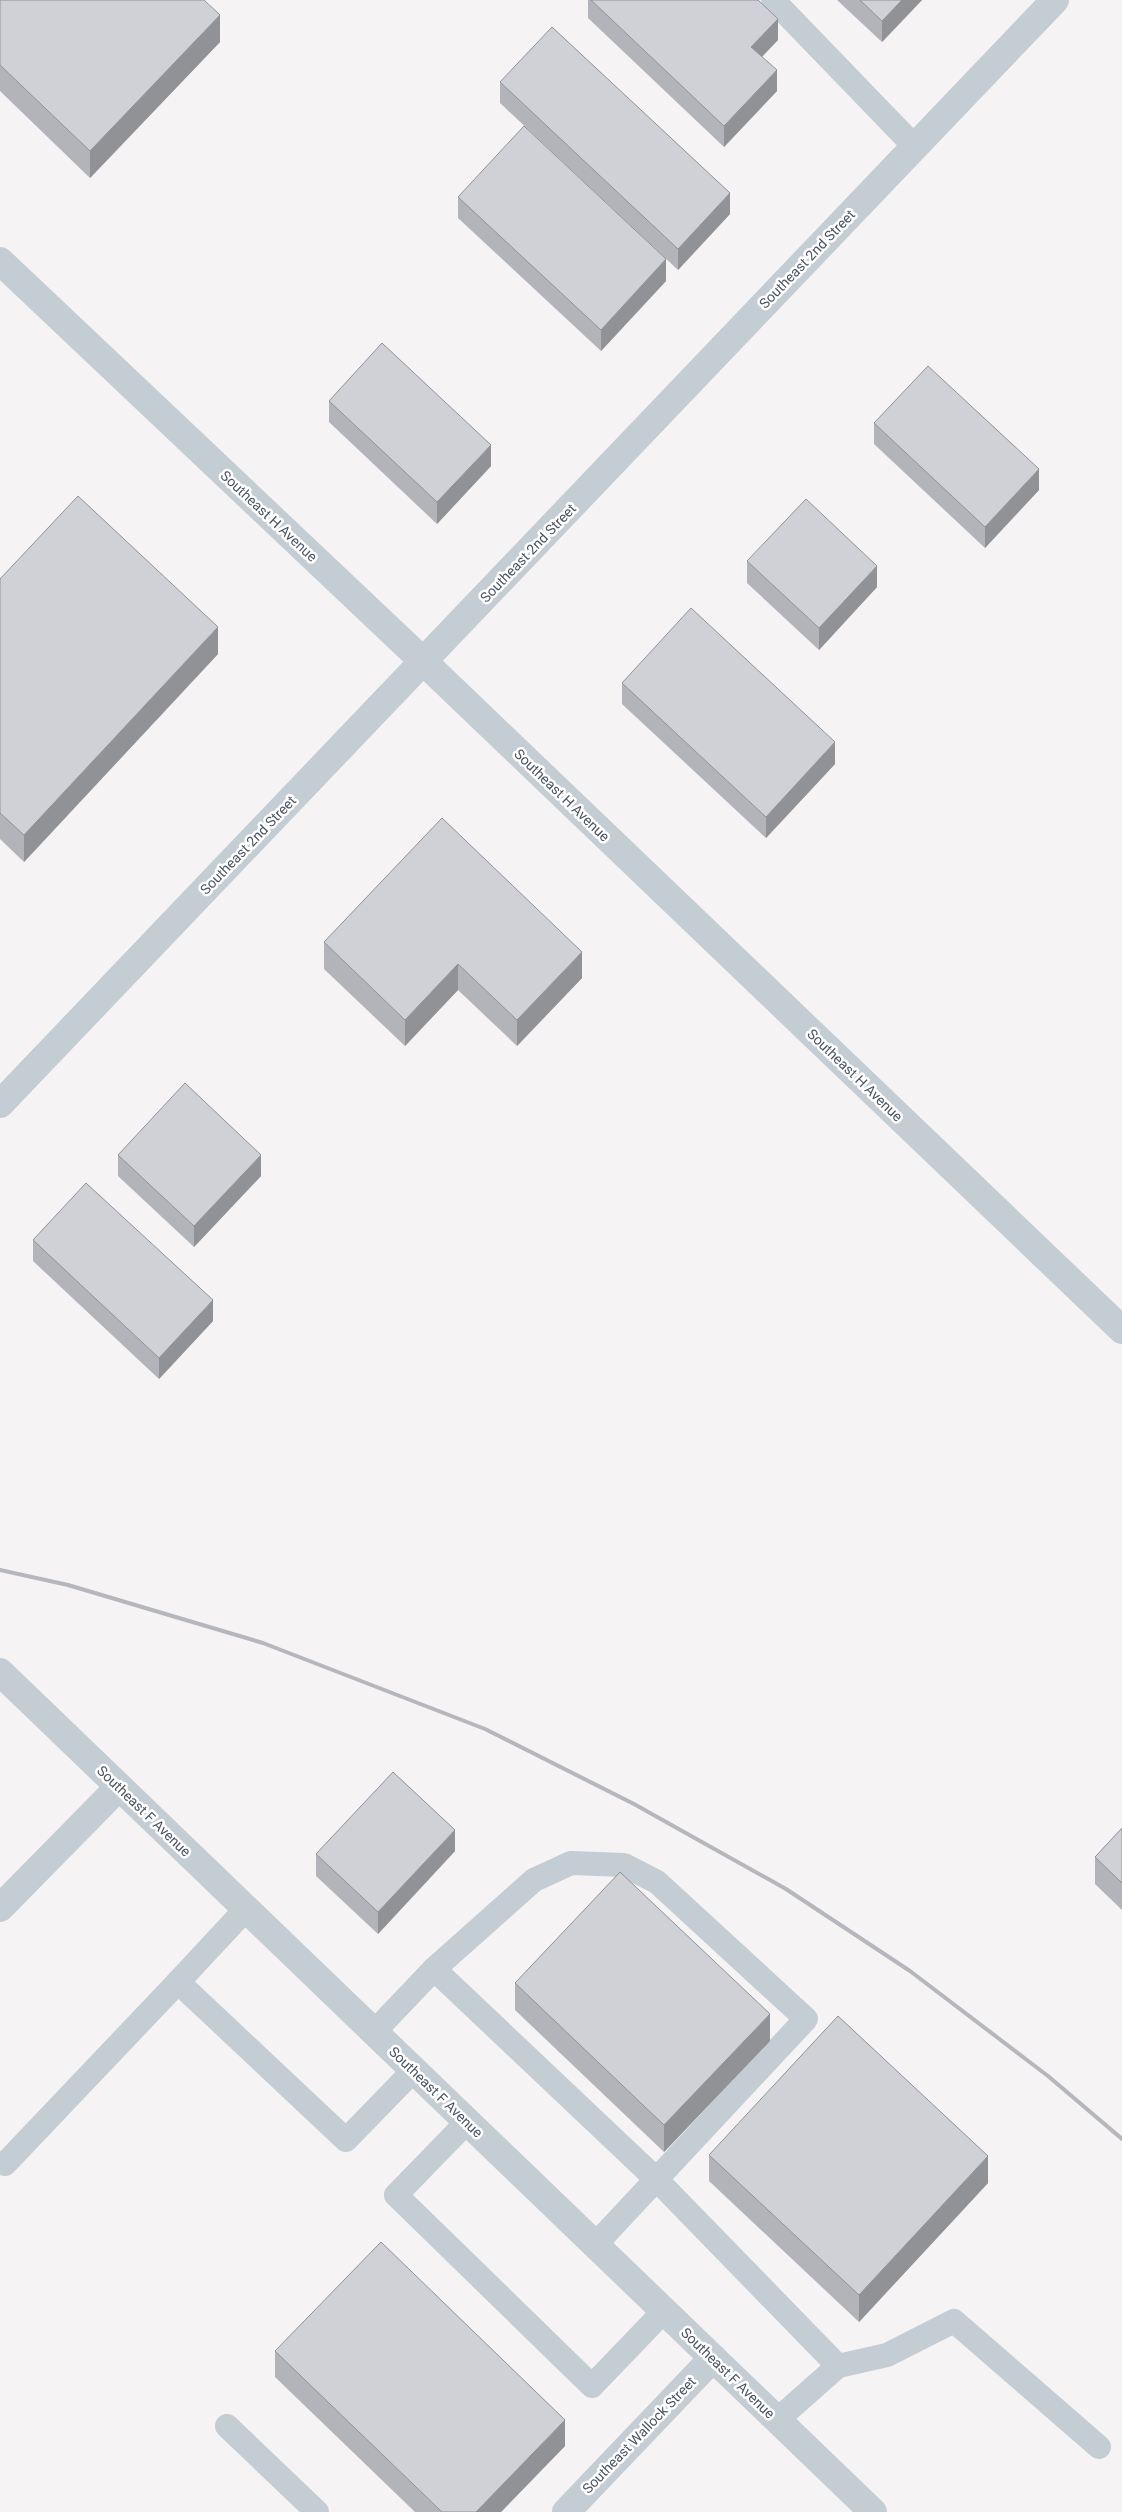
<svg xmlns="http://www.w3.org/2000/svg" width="1122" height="2512" font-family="Roboto,sans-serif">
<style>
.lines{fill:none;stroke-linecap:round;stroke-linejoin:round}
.service{stroke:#c4ccd4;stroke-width:24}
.minor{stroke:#c4ccd4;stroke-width:28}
.rail{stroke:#b5b7bd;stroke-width:4}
.wall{fill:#b2b4b9}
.shaded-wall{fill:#919296}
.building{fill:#cfd1d7;stroke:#919296}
.labels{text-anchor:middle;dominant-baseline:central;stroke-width:5;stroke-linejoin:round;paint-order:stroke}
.street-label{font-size:14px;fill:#4a5461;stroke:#fff}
</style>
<rect width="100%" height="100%" fill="#f5f3f3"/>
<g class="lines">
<g class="service">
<path d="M 773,0 L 915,147"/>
<path d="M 246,1909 L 178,1982 L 346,2140 L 414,2070"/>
<path d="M 434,1969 L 534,1880 L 571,1863 L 624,1865 L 657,1882 L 806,2019 L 595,2245"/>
<path d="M 374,2032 L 434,1969 L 656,2179 L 838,2366 L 777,2420"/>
<path d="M 467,2122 L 396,2195 L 592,2386 L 664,2311"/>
<path d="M 5,2164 L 178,1982"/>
<path d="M 838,2366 L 887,2355 L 954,2321 L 1099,2447"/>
<path d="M 227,2426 L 317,2512"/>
</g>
<g class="minor">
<path d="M 0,261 L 424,662 L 1122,1330"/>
<path d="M 0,1104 L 1055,0"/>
<path d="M 0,1672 L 873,2512"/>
<path d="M 0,1908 L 119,1787"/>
<path d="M 566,2512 L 713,2358"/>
</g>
<path class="rail" d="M 0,1570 L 68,1585 L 263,1643 L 485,1729 L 634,1804 L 786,1889 L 910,1971 L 1048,2076 L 1122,2139"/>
</g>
<g class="wall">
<path d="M 0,0 L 220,42 L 90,178 L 0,91 Z"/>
<path d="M 588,0 L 758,0 L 778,40 L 762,57 L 777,91 L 724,147 L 588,18 Z"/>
<path d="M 837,0 L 922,0 L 882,42 Z"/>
<path d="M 500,82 L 730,214 L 678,270 L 500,103 Z"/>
<path d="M 458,197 L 666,281 L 601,351 L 458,218 Z"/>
<path d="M 329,401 L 491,466 L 437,524 L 329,422 Z"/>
<path d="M 874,423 L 1039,490 L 985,548 L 874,444 Z"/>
<path d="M 747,561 L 877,587 L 819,650 L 747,583 Z"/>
<path d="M 0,579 L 218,654 L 24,862 L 0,839 Z"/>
<path d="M 622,683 L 835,764 L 766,838 L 622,704 Z"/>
<path d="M 324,942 L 582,978 L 517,1046 L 458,990 L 405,1046 L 324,969 Z"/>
<path d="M 118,1155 L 261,1176 L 194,1247 L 118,1176 Z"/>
<path d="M 33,1240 L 213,1321 L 159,1379 L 33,1261 Z"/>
<path d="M 1122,1828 L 1122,1910 L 1095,1884 L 1095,1857 Z"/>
<path d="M 455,1851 L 378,1934 L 316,1876 L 316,1854 Z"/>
<path d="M 515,1983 L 770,2041 L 664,2152 L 515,2010 Z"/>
<path d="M 709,2155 L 988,2183 L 859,2322 L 709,2181 Z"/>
<path d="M 275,2351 L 565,2446 L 501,2512 L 415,2512 L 275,2377 Z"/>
</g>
<g class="shaded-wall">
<path d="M 902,0 L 922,0 L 882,42 L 882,21 Z"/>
<path d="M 220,15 L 220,42 L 90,178 L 90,151 Z"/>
<path d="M 778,19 L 778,40 L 751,68 L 751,47 Z"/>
<path d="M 777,70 L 777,91 L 724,147 L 724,126 Z"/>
<path d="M 730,193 L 730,214 L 678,270 L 678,249 Z"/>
<path d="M 666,259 L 666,281 L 601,351 L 601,330 Z"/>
<path d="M 491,445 L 491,466 L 437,524 L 437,502 Z"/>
<path d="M 1039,469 L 1039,490 L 985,548 L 985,527 Z"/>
<path d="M 877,566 L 877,587 L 819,650 L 819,628 Z"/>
<path d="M 218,627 L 218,654 L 24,862 L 24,835 Z"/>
<path d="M 835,742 L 835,764 L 766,838 L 766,817 Z"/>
<path d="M 582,952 L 582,978 L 517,1046 L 517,1020 Z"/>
<path d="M 458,964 L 458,990 L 405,1046 L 405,1020 Z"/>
<path d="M 261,1155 L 261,1176 L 194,1247 L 194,1226 Z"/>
<path d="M 213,1300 L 213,1321 L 159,1379 L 159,1358 Z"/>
<path d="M 455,1830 L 455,1851 L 378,1934 L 378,1912 Z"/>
<path d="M 770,2014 L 770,2041 L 664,2152 L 664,2125 Z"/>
<path d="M 988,2156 L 988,2183 L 859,2322 L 859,2295 Z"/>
<path d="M 565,2420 L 565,2446 L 501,2512 L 476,2512 Z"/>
</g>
<g class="building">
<path d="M 0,0 L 204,0 L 220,15 L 90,151 L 0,65 Z"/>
<path d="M 591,0 L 758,0 L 778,19 L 751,47 L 777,70 L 724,126 Z"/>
<path d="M 860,0 L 902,0 L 882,21 Z"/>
<path d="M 552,27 L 730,193 L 678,249 L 500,82 Z"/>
<path d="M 524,126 L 666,259 L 601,330 L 458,197 Z"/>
<path d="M 382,343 L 491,445 L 437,502 L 329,401 Z"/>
<path d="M 928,366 L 1039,469 L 985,527 L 874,423 Z"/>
<path d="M 78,496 L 218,627 L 24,835 L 0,813 L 0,579 Z"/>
<path d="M 806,499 L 877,566 L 819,628 L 747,561 Z"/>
<path d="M 691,608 L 835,742 L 766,817 L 622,683 Z"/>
<path d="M 442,818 L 582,952 L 517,1020 L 458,964 L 405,1020 L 324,942 Z"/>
<path d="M 185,1083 L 261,1155 L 194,1226 L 118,1155 Z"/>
<path d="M 86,1183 L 213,1300 L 159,1358 L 33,1240 Z"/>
<path d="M 393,1772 L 455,1830 L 378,1912 L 316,1854 Z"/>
<path d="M 1122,1828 L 1122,1883 L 1095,1857 Z"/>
<path d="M 620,1872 L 770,2014 L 664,2125 L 515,1983 Z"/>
<path d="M 838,2016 L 988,2156 L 859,2295 L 709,2155 Z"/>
<path d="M 381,2242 L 565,2420 L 476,2512 L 442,2512 L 275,2351 Z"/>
</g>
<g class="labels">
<g class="street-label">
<text transform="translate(807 259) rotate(-46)">Southeast 2nd Street</text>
<text transform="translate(269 516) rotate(43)">Southeast H Avenue</text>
<text transform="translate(528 553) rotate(-46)">Southeast 2nd Street</text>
<text transform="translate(562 795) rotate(44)">Southeast H Avenue</text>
<text transform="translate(248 845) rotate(-46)">Southeast 2nd Street</text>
<text transform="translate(855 1075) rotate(44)">Southeast H Avenue</text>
<text transform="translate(144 1811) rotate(44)">Southeast F Avenue</text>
<text transform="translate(436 2092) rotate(44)">Southeast F Avenue</text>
<text transform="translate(728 2373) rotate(44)">Southeast F Avenue</text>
<text transform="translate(639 2435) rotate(-46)">Southeast Wallock Street</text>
</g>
</g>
</svg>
